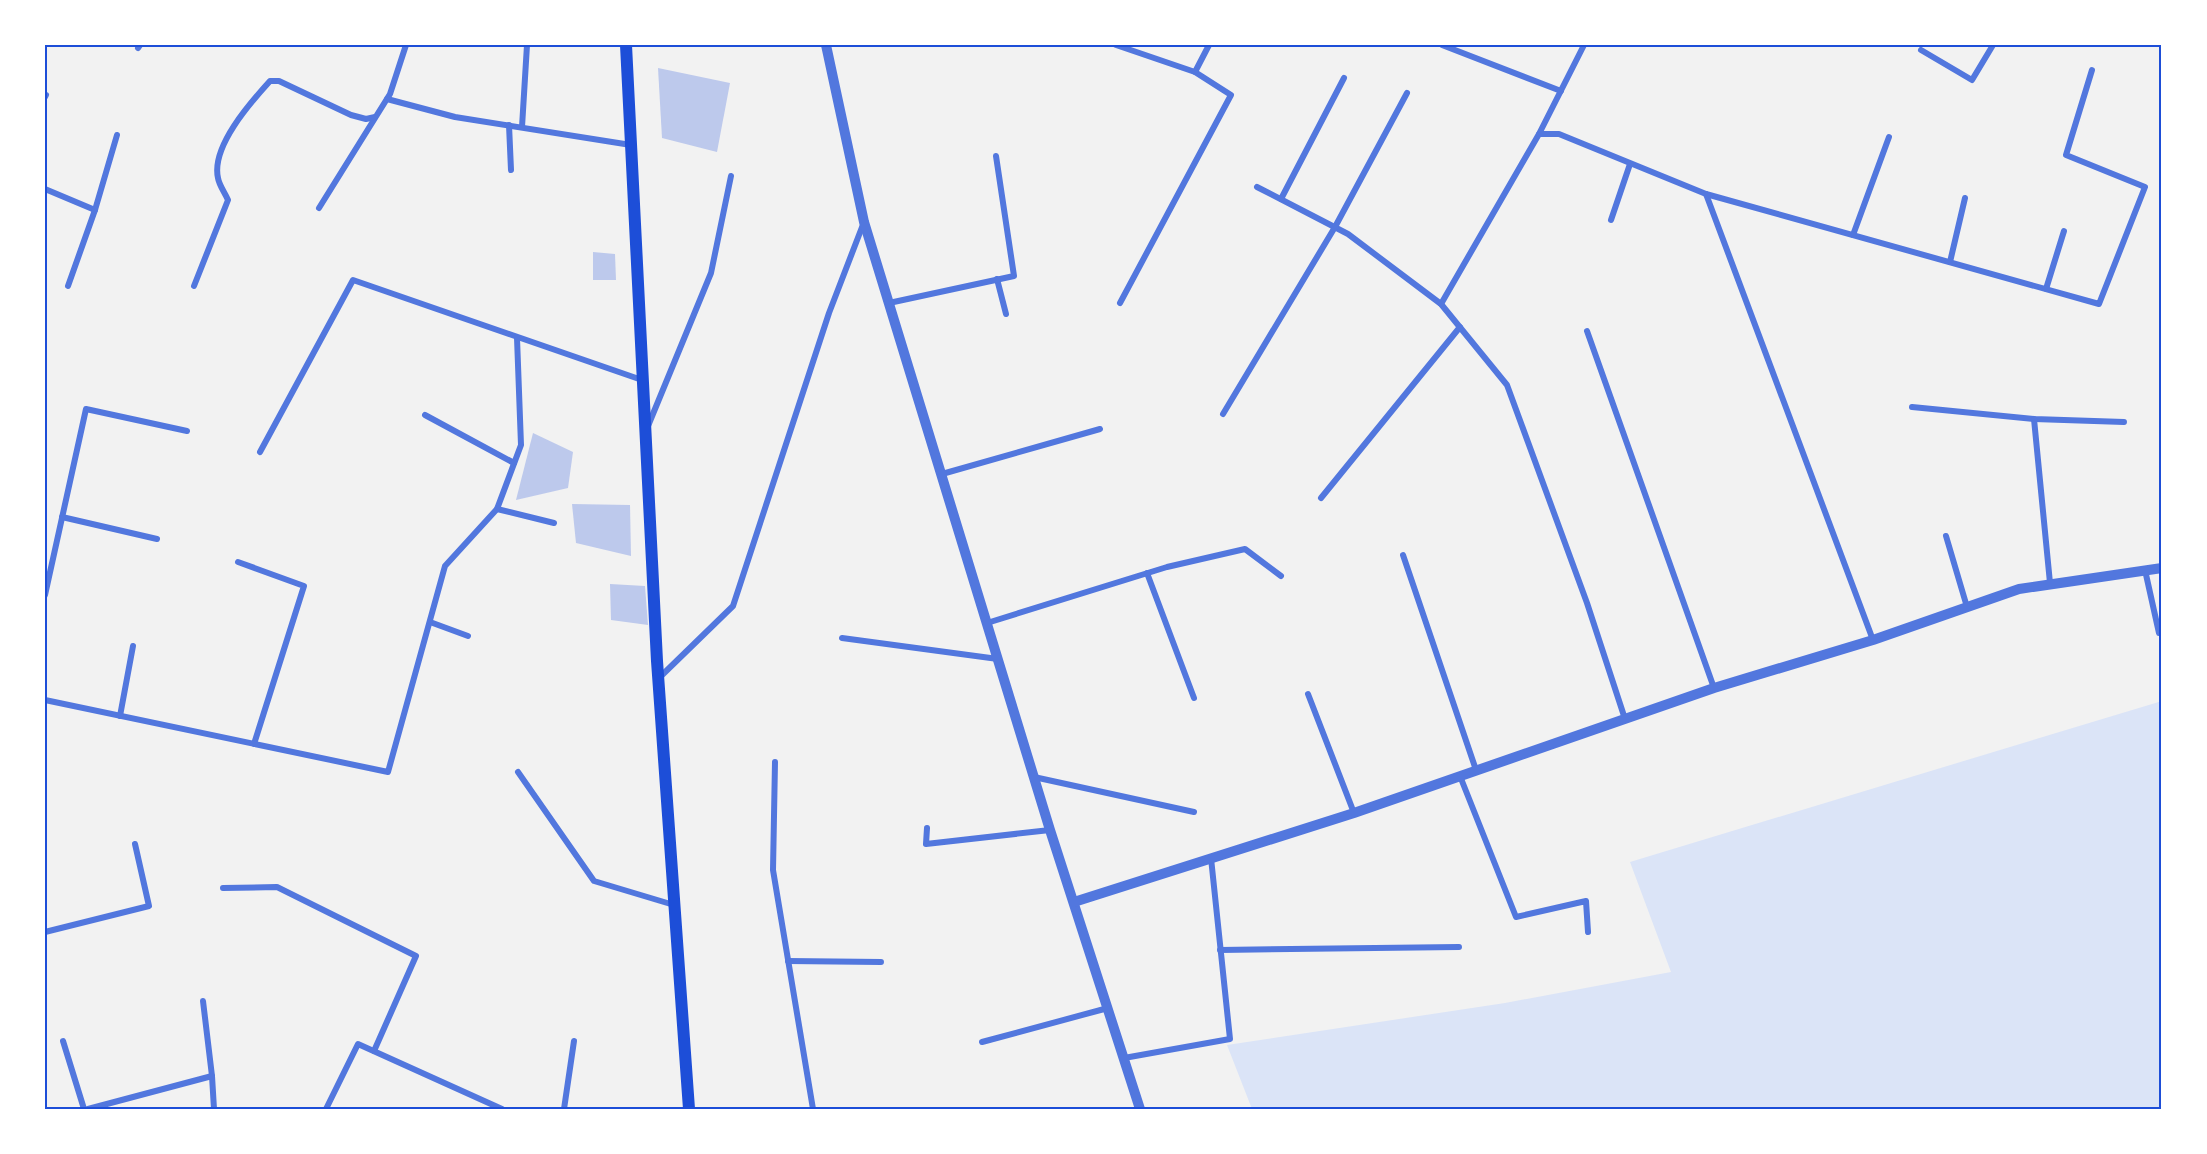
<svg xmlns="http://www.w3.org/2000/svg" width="2207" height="1154" font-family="'PT Sans',sans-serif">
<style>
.green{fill:#dbe4f7}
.building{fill:#bdc9ec}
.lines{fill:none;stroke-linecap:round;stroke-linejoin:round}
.minor{stroke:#5277de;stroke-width:6}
.tertiary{stroke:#5277de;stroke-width:10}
.secondary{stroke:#1d4ed8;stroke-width:12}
.neatline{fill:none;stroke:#1d4ed8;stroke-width:2}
</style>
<rect width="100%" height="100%" fill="#f2f2f2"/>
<path class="green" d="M 2162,701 L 2162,1109 L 1252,1109 L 1227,1045 L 1505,1003 L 1671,972 L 1630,862 Z"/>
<g class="building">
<path d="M 658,68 L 730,83 L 717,152 L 662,138 Z"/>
<path d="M 593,252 L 615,254 L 616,280 L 593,280 Z"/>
<path d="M 533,433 L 573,452 L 568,488 L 516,500 Z"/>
<path d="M 572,504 L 630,505 L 631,556 L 576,543 Z"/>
<path d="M 610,584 L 645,586 L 648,625 L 611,620 Z"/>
</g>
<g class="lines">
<g class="minor">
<path d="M 1116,45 L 1195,72 L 1209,45"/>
<path d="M 1442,45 L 1561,91"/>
<path d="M 138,48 L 140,45"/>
<path d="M 1921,50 L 1972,80 L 1993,45"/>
<path d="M 45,97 L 46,95"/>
<path d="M 387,99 L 455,117 L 631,145"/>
<path d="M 509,125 L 511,170"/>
<path d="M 522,127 L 527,45"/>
<path d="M 1539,134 L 1584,45"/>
<path d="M 1257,187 L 1348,234 L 1441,304 L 1507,385 L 1587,603 L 1625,719"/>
<path d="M 45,189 L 95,210"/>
<path d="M 1706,194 L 1873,640"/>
<path d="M 1281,199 L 1344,78"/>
<path d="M 319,208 L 390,94 L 406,45"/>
<path d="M 1611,220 L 1630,164"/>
<path d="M 1853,235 L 1889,137"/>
<path d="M 1950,262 L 1965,198"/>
<path d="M 997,279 L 1006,314"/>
<path d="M 68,286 L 95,210 L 117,135"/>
<path d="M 194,286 L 228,200 C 225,193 219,185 218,178 C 211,147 250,103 270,81 L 279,81 L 351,115 L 366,119 L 375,117"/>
<path d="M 2046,289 L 2064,231"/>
<path d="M 889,303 L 1014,276 L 996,156"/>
<path d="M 1120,303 L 1231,95 L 1195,72"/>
<path d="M 1441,304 L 1539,134 L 1559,134 L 1706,194 L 2099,304 L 2145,187 L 2066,155 L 2092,70"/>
<path d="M 1587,331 L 1714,688"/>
<path d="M 1912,407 L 2034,419 L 2124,422"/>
<path d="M 1223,414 L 1335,227 L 1407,93"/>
<path d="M 425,415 L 514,463"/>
<path d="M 2034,419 L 2050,583"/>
<path d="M 648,426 L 711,273 L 731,176"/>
<path d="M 260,452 L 353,280 L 642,380"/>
<path d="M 942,474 L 1100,429"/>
<path d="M 1321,498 L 1460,327"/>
<path d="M 497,509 L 554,523"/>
<path d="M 62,517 L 157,539"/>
<path d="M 1946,536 L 1967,607"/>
<path d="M 1403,555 L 1476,770"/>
<path d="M 238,562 L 304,586 L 254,744"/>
<path d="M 2145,570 L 2159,633"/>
<path d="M 1147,573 L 1194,698"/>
<path d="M 45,595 L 86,409 L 187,431"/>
<path d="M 430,622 L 468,636"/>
<path d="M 987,623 L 1167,567 L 1245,549 L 1281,576"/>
<path d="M 842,638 L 998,659"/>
<path d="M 659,678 L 733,606 L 829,313 L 864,222"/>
<path d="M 1308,694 L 1354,813"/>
<path d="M 45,700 L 388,772 L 445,566 L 497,509 L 521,445 L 517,338"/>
<path d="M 120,716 L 133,646"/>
<path d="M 775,762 L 773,870 L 813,1109"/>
<path d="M 518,772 L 594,881 L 674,905"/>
<path d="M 1460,776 L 1516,917 L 1586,901 L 1588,932"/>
<path d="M 1034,777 L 1194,812"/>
<path d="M 927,828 L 926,844 L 1050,830"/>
<path d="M 223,888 L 277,887 L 416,956 L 374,1051"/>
<path d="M 45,932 L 149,906 L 135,844"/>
<path d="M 1220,950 L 1459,947"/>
<path d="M 788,961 L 881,962"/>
<path d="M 203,1001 L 212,1076"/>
<path d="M 63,1041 L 84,1109"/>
<path d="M 982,1042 L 1108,1008"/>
<path d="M 1124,1058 L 1230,1039 L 1211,858"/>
<path d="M 88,1109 L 212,1076 L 214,1109"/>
<path d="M 326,1109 L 358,1044 L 502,1109"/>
<path d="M 564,1109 L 574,1041"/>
</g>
<g class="tertiary">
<path d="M 826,45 L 864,222 L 1050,830 L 1140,1109"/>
<path d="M 1074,902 L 1354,813 L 1714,688 L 1873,640 L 2019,589 L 2162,568"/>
</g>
<path class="secondary" d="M 626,45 L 657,661 L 689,1109"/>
</g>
<rect width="2207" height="1154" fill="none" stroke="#ffffff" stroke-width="93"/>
<rect x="46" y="46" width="2114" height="1062" class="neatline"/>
</svg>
